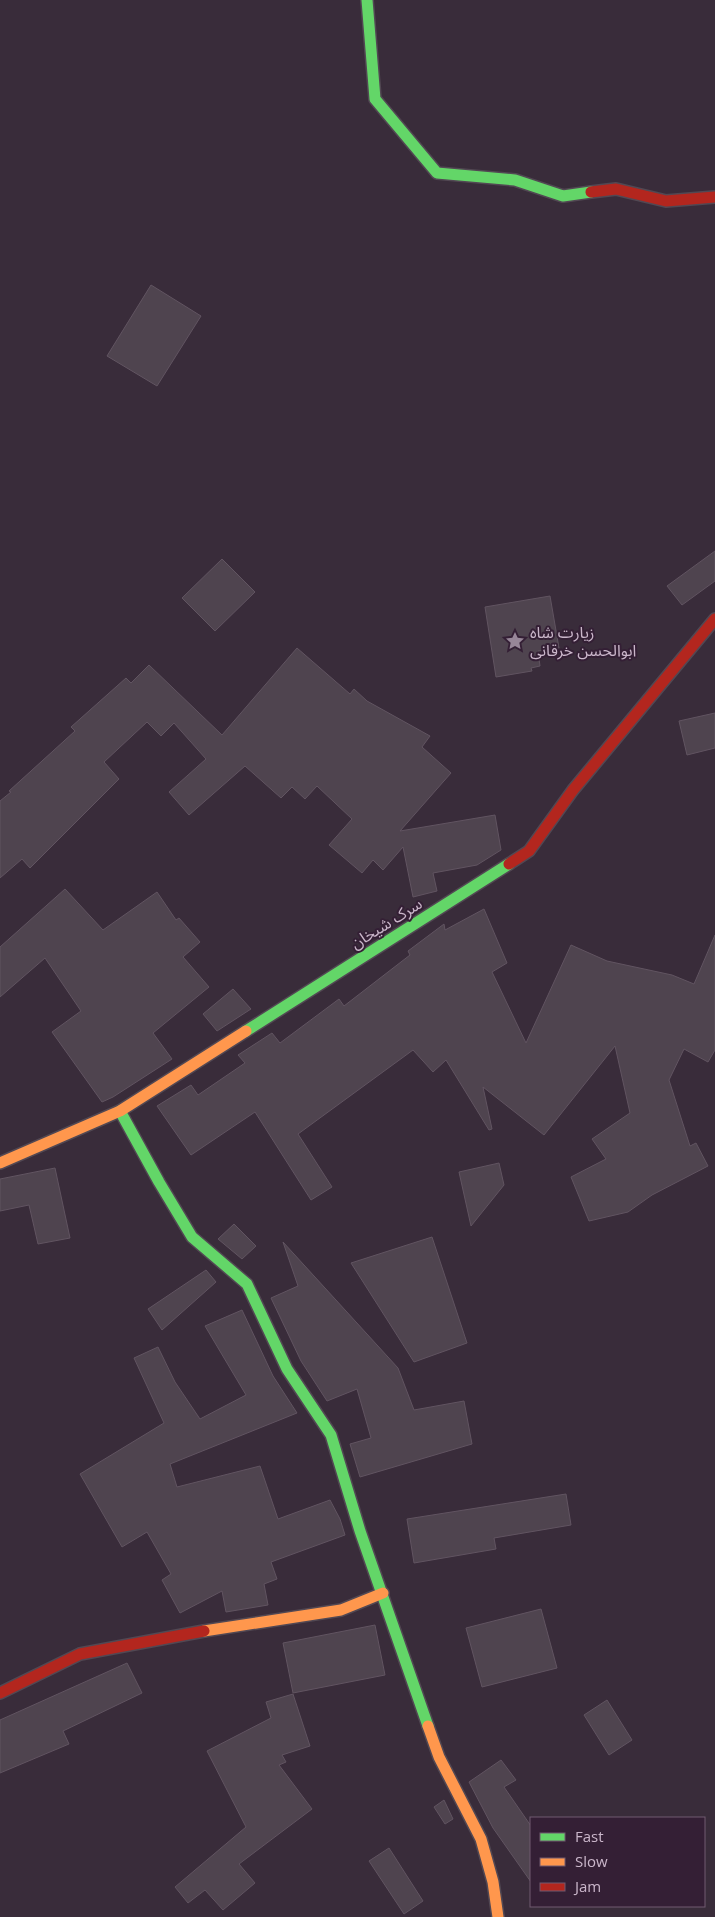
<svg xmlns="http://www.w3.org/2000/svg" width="715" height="1917" font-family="'Open Sans','Noto Sans Arabic',sans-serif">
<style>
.building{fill:#4f444f;stroke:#615461}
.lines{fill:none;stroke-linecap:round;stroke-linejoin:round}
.fast-casing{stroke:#524853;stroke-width:14}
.slow-casing{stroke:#524853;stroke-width:14}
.jam-casing{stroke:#524853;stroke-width:14}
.fast{stroke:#63d668;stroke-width:11}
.slow{stroke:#ff974d;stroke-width:11}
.jam{stroke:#b3261e;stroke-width:11}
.labels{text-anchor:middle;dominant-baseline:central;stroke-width:4;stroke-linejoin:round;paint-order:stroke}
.poi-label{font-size:16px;fill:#cab6ca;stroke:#341f35;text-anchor:start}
.street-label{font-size:16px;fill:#cab6ca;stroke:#341f35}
</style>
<rect width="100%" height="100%" fill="#392c3a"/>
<g class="building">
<path d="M 151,285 L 201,316 L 157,386 L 107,356 Z"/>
<path d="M 715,551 L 715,581 L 682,605 L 667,586 Z"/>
<path d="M 222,559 L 255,592 L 215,631 L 182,598 Z"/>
<path d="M 550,596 L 559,648 L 538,651 L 540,666 L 531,668 L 532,671 L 496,677 L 485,607 Z"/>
<path d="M 297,648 L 350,694 L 354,689 L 367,701 L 430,736 L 422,747 L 451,773 L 400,831 L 495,815 L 501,850 L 477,865 L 433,873 L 437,891 L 413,897 L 403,847 L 383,870 L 373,860 L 362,873 L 329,845 L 352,819 L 317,786 L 305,799 L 292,787 L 281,798 L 245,766 L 189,815 L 169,792 L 206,759 L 174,723 L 161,736 L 147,722 L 104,762 L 119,779 L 30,868 L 22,859 L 0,878 L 0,801 L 11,792 L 9,791 L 75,731 L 71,727 L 126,678 L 131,683 L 149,665 L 222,735 Z"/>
<path d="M 715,713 L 715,748 L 687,755 L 679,721 Z"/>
<path d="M 65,889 L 103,930 L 157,892 L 176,920 L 179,918 L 200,942 L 183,957 L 209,987 L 153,1033 L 172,1059 L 113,1097 L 102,1102 L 52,1032 L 81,1011 L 45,958 L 0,997 L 0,947 Z"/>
<path d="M 484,909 L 507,963 L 492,972 L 526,1043 L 571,945 L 607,961 L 672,975 L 694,984 L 715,935 L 715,1050 L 708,1062 L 684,1049 L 669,1080 L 690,1146 L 696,1143 L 708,1166 L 652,1195 L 628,1212 L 589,1221 L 571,1177 L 606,1159 L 592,1139 L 630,1113 L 615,1046 L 544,1135 L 483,1087 L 492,1129 L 489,1130 L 446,1060 L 433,1072 L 413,1050 L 298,1134 L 332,1187 L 311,1200 L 255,1112 L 191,1155 L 157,1106 L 191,1085 L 198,1095 L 245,1063 L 238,1055 L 272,1033 L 280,1043 L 339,999 L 344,1006 L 410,955 L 408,951 L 444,924 L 445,930 Z"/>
<path d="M 233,989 L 251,1009 L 217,1031 L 203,1014 Z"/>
<path d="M 499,1163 L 504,1185 L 471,1226 L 459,1172 Z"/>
<path d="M 55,1168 L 70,1238 L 38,1244 L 29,1205 L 0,1211 L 0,1179 Z"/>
<path d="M 234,1224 L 256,1246 L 242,1259 L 218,1239 Z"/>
<path d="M 432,1237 L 467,1343 L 414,1362 L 351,1263 Z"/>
<path d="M 283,1242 L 398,1368 L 414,1410 L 464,1401 L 472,1444 L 360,1477 L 350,1444 L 371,1438 L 357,1389 L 327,1401 L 301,1361 L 271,1298 L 298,1286 Z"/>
<path d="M 206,1270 L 216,1282 L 162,1330 L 148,1309 Z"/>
<path d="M 242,1310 L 273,1376 L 297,1413 L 170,1464 L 177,1487 L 260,1466 L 278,1519 L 330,1500 L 340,1519 L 345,1535 L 271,1562 L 277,1579 L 264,1584 L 268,1605 L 226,1612 L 222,1591 L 180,1613 L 162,1580 L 171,1574 L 147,1532 L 122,1547 L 80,1474 L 164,1423 L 134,1358 L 158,1347 L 175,1382 L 200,1419 L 246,1395 L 205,1326 Z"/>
<path d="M 566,1494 L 571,1525 L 494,1538 L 496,1549 L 414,1563 L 407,1519 Z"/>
<path d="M 541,1609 L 557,1668 L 482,1687 L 466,1628 Z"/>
<path d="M 375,1625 L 385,1675 L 293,1693 L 283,1643 Z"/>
<path d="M 127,1663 L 142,1693 L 63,1731 L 69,1744 L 0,1773 L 0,1720 Z"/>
<path d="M 293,1694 L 310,1746 L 282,1755 L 286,1762 L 279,1765 L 312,1809 L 239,1864 L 255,1883 L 223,1910 L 205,1890 L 188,1903 L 175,1887 L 246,1827 L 207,1751 L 271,1718 L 266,1702 Z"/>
<path d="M 607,1700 L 632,1740 L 609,1755 L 584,1715 Z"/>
<path d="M 501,1760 L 516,1780 L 504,1787 L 531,1826 L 531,1882 L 493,1828 L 469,1782 Z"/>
<path d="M 444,1800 L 453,1819 L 445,1824 L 434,1807 Z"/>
<path d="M 389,1848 L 423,1901 L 404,1914 L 369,1861 Z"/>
</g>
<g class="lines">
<g class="fast-casing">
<g id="fast">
<path d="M 367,0 L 375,99 L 437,173 L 515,180 L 563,196 L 591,192"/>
<path d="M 246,1031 L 509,864"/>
<path d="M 120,1111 L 159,1182 L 192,1237 L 247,1284 L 287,1369 L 331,1435 L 360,1531 L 428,1726"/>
</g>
</g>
<g class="slow-casing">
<g id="slow">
<path d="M 0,1163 L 120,1111 L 246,1031"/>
<path d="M 204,1631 L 341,1610 L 383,1593"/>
<path d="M 428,1726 L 439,1757 L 481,1839 L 493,1882 L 498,1917"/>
</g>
</g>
<g class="jam-casing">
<g id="jam">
<path d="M 591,192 L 616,189 L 666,201 L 715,197"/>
<path d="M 509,864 L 529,851 L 573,790 L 715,619"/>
<path d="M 0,1693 L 80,1654 L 204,1631"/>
</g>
</g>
<use href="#fast" class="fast"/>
<use href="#slow" class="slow"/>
<use href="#jam" class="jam"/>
</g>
<defs>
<g id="sight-bare" transform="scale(1.5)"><path d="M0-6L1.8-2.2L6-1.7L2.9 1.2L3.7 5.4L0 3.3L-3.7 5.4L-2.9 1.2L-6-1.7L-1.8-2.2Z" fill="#978698" stroke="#341f35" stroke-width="2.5" paint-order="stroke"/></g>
</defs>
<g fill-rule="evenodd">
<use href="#sight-bare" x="515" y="641"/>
</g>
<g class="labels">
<g class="poi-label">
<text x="530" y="632">زیارت شاه<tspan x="530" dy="18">ابوالحسن خرقانی</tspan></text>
</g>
<g class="street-label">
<text transform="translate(386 923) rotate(-32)">سرک شیخان</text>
</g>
</g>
<rect x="530" y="1817" width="175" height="90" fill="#341f35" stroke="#705b71"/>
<rect x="540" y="1833" width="25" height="8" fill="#63d668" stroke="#705b71"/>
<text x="575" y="1842" font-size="15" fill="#cab6ca">Fast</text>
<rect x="540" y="1858" width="25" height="8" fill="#ff974d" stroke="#705b71"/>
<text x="575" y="1867" font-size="15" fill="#cab6ca">Slow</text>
<rect x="540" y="1883" width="25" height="8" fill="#b3261e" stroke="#705b71"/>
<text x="575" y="1892" font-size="15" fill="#cab6ca">Jam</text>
</svg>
